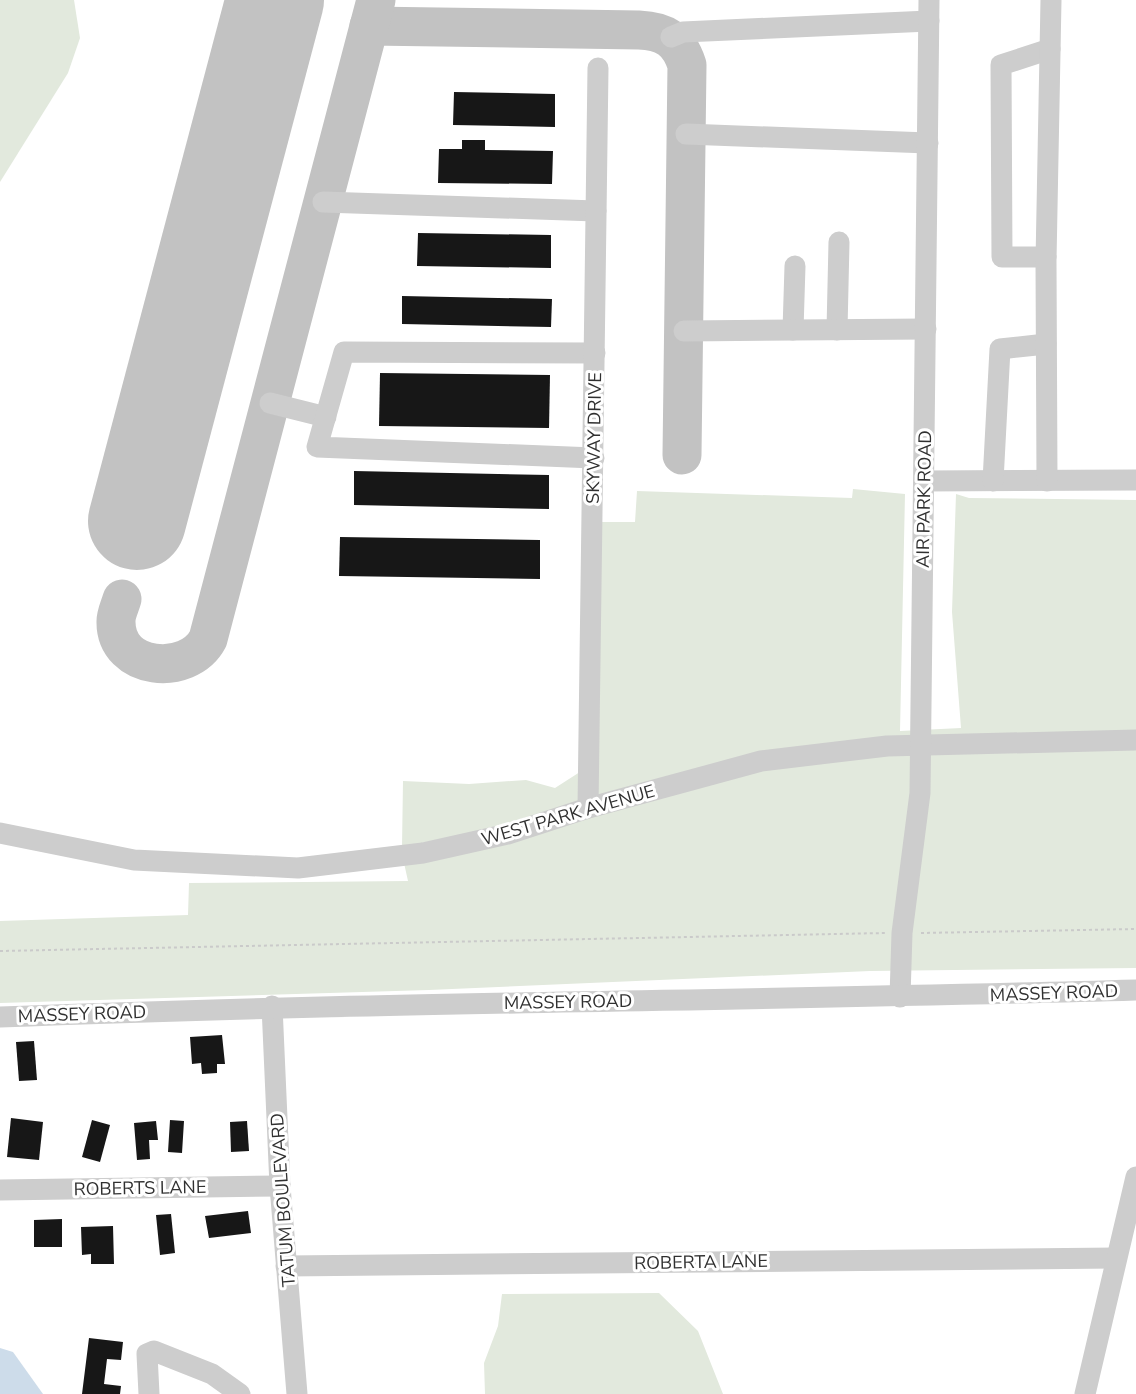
<svg xmlns="http://www.w3.org/2000/svg" width="1136" height="1394" font-family="'Nunito Sans',sans-serif">
<style>
.green{fill:#e2e9dd}
.water{fill:#cddcea}
.lines{fill:none;stroke-linecap:round;stroke-linejoin:round}
.taxiway{stroke:#c2c2c2;stroke-width:39}
.runway{stroke:#c2c2c2;stroke-width:98}
.building{fill:#171717}
.path{stroke:#cacaca;stroke-width:2;stroke-dasharray:3 3;stroke-linecap:butt}
.minor{stroke:#cdcdcd;stroke-width:21}
.labels{text-anchor:middle;dominant-baseline:central;stroke-width:6;stroke-linejoin:round;paint-order:stroke}
.street-label{font-size:18px;fill:#303030;stroke:#fff}
</style>
<rect width="100%" height="100%" fill="#fff"/>
<g class="green">
<path d="M 0,0 L 74,0 L 80,38 L 68,73 L 0,182 Z"/>
<path d="M 853,489 L 905,494 L 900,731 L 961,728 L 952,612 L 956,494 L 969,498 L 1136,500 L 1136,731 L 887,738 L 506,826 L 402,847 L 403,781 L 469,784 L 526,780 L 555,788 L 597,761 L 596,522 L 635,522 L 637,491 L 852,498 Z"/>
<path d="M 1136,748 L 1136,968 L 870,971 L 429,990 L 0,1003 L 0,921 L 188,915 L 189,883 L 408,881 L 404,863 L 762,769 L 887,755 Z"/>
<path d="M 659,1293 L 698,1331 L 723,1394 L 485,1394 L 484,1363 L 498,1326 L 502,1294 Z"/>
</g>
<path class="water" d="M 0,1348 L 13,1352 L 43,1394 L 0,1394 Z"/>
<g class="lines">
<g class="taxiway">
<path d="M 369,26 L 639,30 C 665,31 679,40 687,65 L 682,455"/>
<path d="M 122,599 C 120,606 116,614 116,621 C 115,671 188,677 208,639 L 376,0"/>
</g>
<path class="runway" d="M 137,521 L 275,0"/>
</g>
<g class="building">
<path d="M 454,92 L 555,94 L 555,127 L 453,125 Z"/>
<path d="M 462,140 L 485,140 L 485,150 L 553,151 L 552,184 L 438,183 L 439,149 L 462,149 Z"/>
<path d="M 418,233 L 551,235 L 551,268 L 417,266 Z"/>
<path d="M 402,296 L 552,299 L 551,327 L 402,324 Z"/>
<path d="M 380,373 L 550,375 L 549,428 L 379,426 Z"/>
<path d="M 354,471 L 549,475 L 549,509 L 354,505 Z"/>
<path d="M 340,537 L 540,540 L 540,579 L 339,576 Z"/>
<path d="M 222,1035 L 225,1064 L 217,1064 L 217,1073 L 202,1074 L 201,1063 L 192,1064 L 190,1037 Z"/>
<path d="M 34,1041 L 37,1080 L 19,1081 L 16,1042 Z"/>
<path d="M 11,1118 L 43,1122 L 39,1160 L 7,1157 Z"/>
<path d="M 92,1120 L 110,1125 L 100,1162 L 82,1157 Z"/>
<path d="M 170,1120 L 184,1121 L 182,1153 L 168,1152 Z"/>
<path d="M 156,1121 L 158,1140 L 149,1140 L 150,1159 L 137,1160 L 134,1123 Z"/>
<path d="M 247,1121 L 249,1151 L 231,1152 L 230,1122 Z"/>
<path d="M 248,1211 L 251,1233 L 209,1238 L 205,1216 Z"/>
<path d="M 171,1214 L 175,1253 L 160,1255 L 156,1215 Z"/>
<path d="M 62,1219 L 62,1247 L 34,1247 L 34,1220 Z"/>
<path d="M 113,1226 L 114,1264 L 91,1264 L 91,1254 L 82,1255 L 81,1227 Z"/>
<path d="M 89,1338 L 123,1342 L 121,1360 L 107,1359 L 104,1384 L 121,1386 L 120,1394 L 82,1394 Z"/>
</g>
<g class="lines">
<g class="path">
<path d="M 921,933 L 1136,929"/>
<path d="M 0,951 L 885,933"/>
</g>
<g class="minor">
<path d="M 671,37 L 683,32 L 929,21"/>
<path d="M 686,134 L 928,143"/>
<path d="M 323,202 L 596,211"/>
<path d="M 1046,257 L 1002,257 L 1001,65 L 1050,49"/>
<path d="M 793,330 L 795,266"/>
<path d="M 837,330 L 839,242"/>
<path d="M 684,331 L 926,329"/>
<path d="M 270,403 L 326,417"/>
<path d="M 594,458 L 317,447 L 344,352 L 595,353"/>
<path d="M 924,481 L 1136,480"/>
<path d="M 993,481 L 1000,349 L 1046,344"/>
<path d="M 1047,481 L 1046,261 L 1051,0"/>
<path d="M 588,808 L 598,68"/>
<path d="M 0,833 L 134,860 L 298,868 L 423,853 L 508,834 L 588,808 L 761,761 L 887,746 L 1136,740"/>
<path d="M 900,997 L 902,933 L 920,793 L 929,0"/>
<path d="M 272,1006 L 280,1186 L 297,1394"/>
<path d="M 0,1017 C 379,1002 757,1001 1136,990"/>
<path d="M 0,1190 L 280,1186"/>
<path d="M 286,1266 L 1116,1258"/>
<path d="M 149,1394 L 147,1354 L 154,1351 L 212,1374 L 240,1394"/>
<path d="M 1085,1394 L 1136,1177"/>
</g>
</g>
<g class="labels">
<g class="street-label">
<text transform="translate(594 438) rotate(-89)">SKYWAY DRIVE</text>
<text transform="translate(924 499) rotate(-89)">AIR PARK ROAD</text>
<text transform="translate(568 815) rotate(-16)">WEST PARK AVENUE</text>
<text transform="translate(1054 993) rotate(-2)">MASSEY ROAD</text>
<text transform="translate(568 1002) rotate(-1)">MASSEY ROAD</text>
<text transform="translate(82 1014) rotate(-2)">MASSEY ROAD</text>
<text transform="translate(140 1188) rotate(-1)">ROBERTS LANE</text>
<text transform="translate(283 1200) rotate(-94)">TATUM BOULEVARD</text>
<text transform="translate(701 1262) rotate(-1)">ROBERTA LANE</text>
</g>
</g>
</svg>
